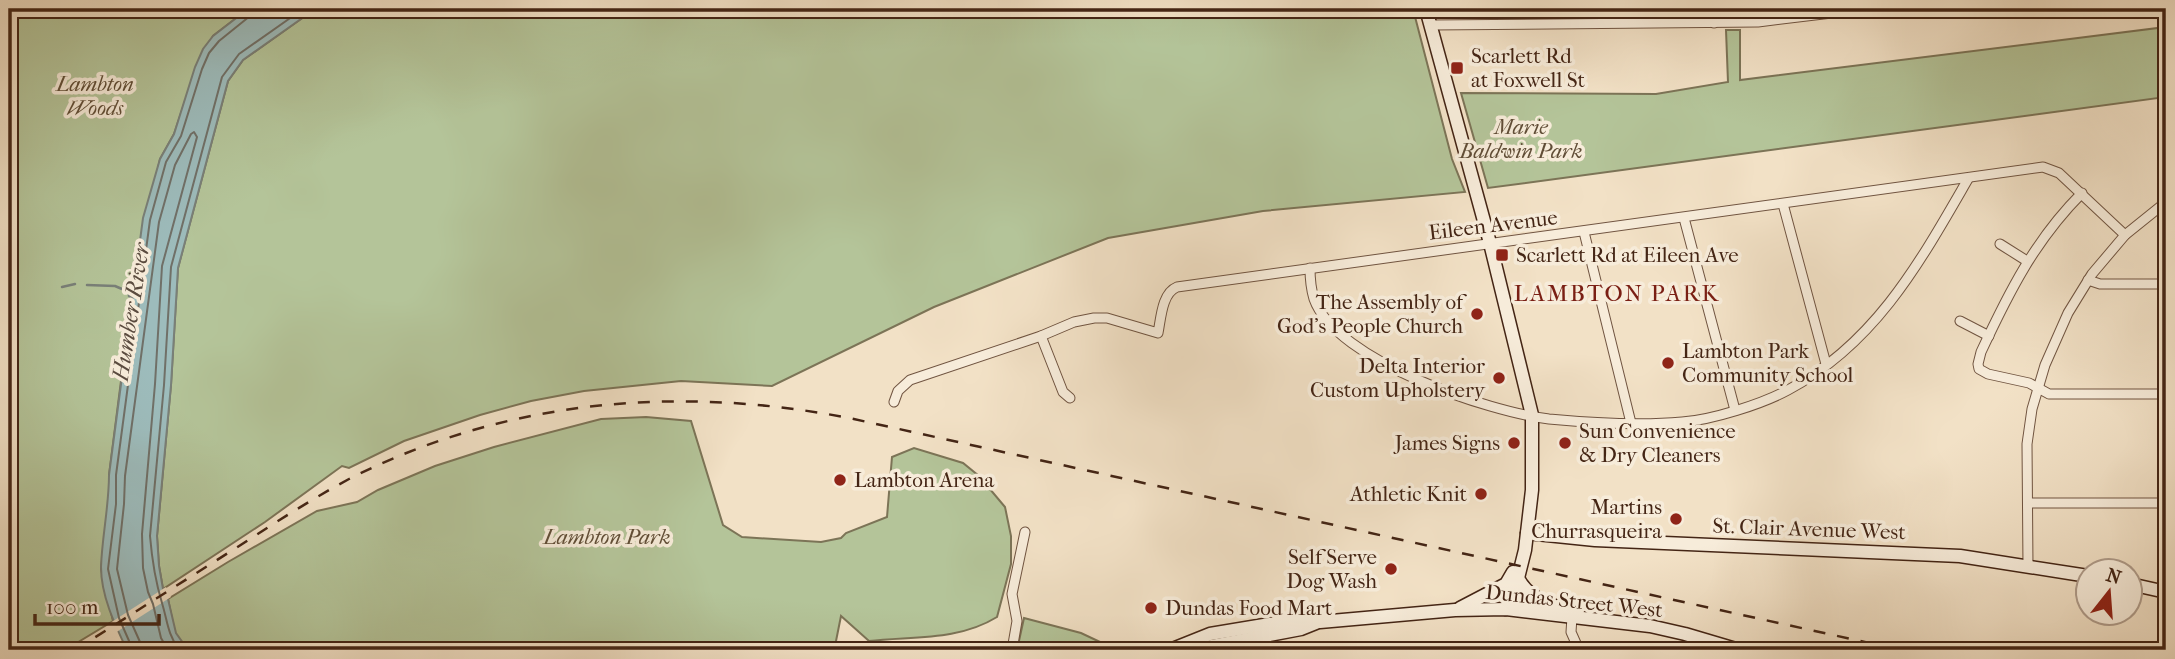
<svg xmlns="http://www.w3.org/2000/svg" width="2175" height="659" font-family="'IM FELL French Canon',serif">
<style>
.green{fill:#b4c499;stroke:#7c7457;stroke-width:2}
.water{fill:#9dbcbc;stroke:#798079;stroke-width:2}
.pier{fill:#f2e1c6}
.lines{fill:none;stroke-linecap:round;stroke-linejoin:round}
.shore{stroke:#707068;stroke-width:2}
.stream{stroke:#798079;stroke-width:2.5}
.minor-casing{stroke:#705441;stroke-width:11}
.secondary-casing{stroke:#442515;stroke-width:15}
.minor{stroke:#f7ecda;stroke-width:9}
.secondary{stroke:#f7ecda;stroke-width:12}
.rail{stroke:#442515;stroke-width:2.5;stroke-dasharray:12 12;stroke-linecap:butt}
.poi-dot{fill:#8f2418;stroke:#f7ecda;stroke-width:2.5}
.labels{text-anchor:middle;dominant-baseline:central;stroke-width:7;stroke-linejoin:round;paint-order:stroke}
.poi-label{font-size:21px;fill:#442515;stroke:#f7ecda;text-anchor:start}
.park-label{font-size:21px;font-style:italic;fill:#604d36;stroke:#f7ecda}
.street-label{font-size:21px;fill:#442515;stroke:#f7ecda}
.neighbourhood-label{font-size:23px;letter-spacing:2px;fill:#7a1f14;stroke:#f7ecda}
.water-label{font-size:23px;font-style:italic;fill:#5a4b3f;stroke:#f7ecda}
</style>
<rect width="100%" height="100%" fill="#f2e1c6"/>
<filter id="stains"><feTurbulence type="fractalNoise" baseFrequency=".00286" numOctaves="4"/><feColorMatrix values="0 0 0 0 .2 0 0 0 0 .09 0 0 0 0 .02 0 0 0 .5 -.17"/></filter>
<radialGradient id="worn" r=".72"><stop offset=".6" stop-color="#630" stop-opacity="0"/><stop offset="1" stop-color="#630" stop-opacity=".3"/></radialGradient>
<g class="green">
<path d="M 9,9 L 248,9 L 213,36 L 184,104 L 174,134 L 160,159 L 135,271 L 109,475 L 109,503 L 101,569 L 113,621 L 65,650 L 9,650 Z"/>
<path d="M 315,9 L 1413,9 L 1452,159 L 1465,192 L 1263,211 L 1108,238 L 934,307 L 772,386 L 681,381 L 584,391 L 531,401 L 480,415 L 404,441 L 349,468 L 342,466 L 265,522 L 163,589 L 159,566 L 157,536 L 171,385 L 178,268 L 228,81 L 243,60 Z"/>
<path d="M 2166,27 L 2166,97 L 1488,188 L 1461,93 L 1656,94 L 1728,82 L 1726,30 L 1740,30 L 1740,80 Z"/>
<path d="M 646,417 L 691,421 L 723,525 L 742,537 L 821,542 L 841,538 L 846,533 L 887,517 L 892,457 L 914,448 L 963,463 L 979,476 L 1005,507 L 1011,536 L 1011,564 L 997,617 C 958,641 913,636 869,641 L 841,616 L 836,641 L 838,650 L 188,650 L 175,633 L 168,599 L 228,562 L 317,511 L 357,502 L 378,490 L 435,466 L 494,447 L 601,419 Z"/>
<path d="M 1024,618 L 1081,633 L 1117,650 L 1017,650 Z"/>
</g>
<path class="water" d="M 248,9 L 315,9 L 243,60 L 228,81 L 178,268 L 171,385 L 157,536 L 159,566 L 163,589 L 168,599 L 176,633 L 188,650 L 127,650 C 115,625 101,596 101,567 C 102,537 109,506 109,475 L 143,218 L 160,159 L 174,134 L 195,67 L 203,49 L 213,36 Z"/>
<path class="pier" d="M 166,587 L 171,597 L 115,633 L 110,623 Z"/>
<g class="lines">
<g class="shore">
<path d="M 133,650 L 119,618 L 108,569 L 116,504 L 116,475 L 150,220 L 166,162 L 181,136 L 202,69 L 209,53 L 219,41 L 250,16 L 252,9"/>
<path d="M 142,650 L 140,642 L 128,615 L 117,569 L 124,504 L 125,476 L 159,222 L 175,165 L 191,134 L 194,132 L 197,137 L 162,266 L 155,384 L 142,534 L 143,568 L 148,592 L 153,604 L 161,638 L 168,650"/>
<path d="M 179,650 C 167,632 168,623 162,603 C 155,580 152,560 150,536 L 164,385 L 171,267 L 222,77 L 239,54 L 303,9"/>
</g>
<g class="stream">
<path d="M 87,285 L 115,286 L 129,292 L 129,296 L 132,298"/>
<path d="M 62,287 L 75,284"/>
</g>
<g class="minor-casing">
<g id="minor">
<path d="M 1714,23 L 1714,9"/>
<path d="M 1431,25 L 1758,22 L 1865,9"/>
<path d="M 2082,193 C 2035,240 2009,292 1981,352 L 1978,364 L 1979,369 L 1988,374 L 2029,383 L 2049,394 L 2166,394"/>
<path d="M 1783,204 L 1826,364"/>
<path d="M 1684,218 L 1735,410"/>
<path d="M 1584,232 L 1631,423"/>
<path d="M 2000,244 L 2027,261"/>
<path d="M 1310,268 C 1310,278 1311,289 1314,299 C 1336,361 1489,412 1549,419 C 1592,423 1639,426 1682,422 C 1712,420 1762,404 1788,390 C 1876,343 1920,262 1968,179"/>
<path d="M 2088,280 L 2100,284 L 2166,284"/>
<path d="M 1960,321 L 1989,336"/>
<path d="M 1041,336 L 1063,392 L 1070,398"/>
<path d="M 894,402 L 898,391 L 910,380 L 1041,336 L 1074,322 L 1094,318 L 1107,318 L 1158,333 C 1161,318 1162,293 1177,287 L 2043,167 L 2059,173 L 2125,235"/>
<path d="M 2028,503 L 2166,503"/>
<path d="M 2028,566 L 2027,444 L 2032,409 L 2045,365 L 2068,313 L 2092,274 L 2125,235 L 2166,202"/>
<path d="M 1572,617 L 1571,632 L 1579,650"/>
<path d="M 1261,633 L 1264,650"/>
<path d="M 1012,650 L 1017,621 L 1012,594 L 1025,532"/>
</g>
</g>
<g class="secondary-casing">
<g id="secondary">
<path d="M 1426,9 L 1490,243 L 1532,415 L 1532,490 L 1525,550 L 1518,578 L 1506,609"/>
<path d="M 1527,533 L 1595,540 L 1960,556 L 2088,576"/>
<path d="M 1518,578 C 1528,599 1551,604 1571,612"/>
<path d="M 2130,584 L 2166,592"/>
<path d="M 1460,608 L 1506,584 L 1513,572"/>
<path d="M 1170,650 L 1210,634 L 1294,620 L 1320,622 L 1455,610 L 1506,609 L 1650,626 L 1685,634 L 1739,650"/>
<path d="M 1191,650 L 1301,629 L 1316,623"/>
</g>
</g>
<use href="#minor" class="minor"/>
<use href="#secondary" class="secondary"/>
<g class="rail">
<path d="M 1894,644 L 1924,650"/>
<path d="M 75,650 C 129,616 182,582 236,548 C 273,524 310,500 349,479 C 507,399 678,385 849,418 L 1901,650"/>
</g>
</g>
<g class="poi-dot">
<rect x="1450" y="61" width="14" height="14" rx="3.5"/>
<rect x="1495" y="248" width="14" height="14" rx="3.5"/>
<circle cx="1477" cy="314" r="7"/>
<circle cx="1668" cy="363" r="7"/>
<circle cx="1499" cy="378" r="7"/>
<circle cx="1514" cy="443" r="7"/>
<circle cx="1565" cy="443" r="7"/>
<circle cx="840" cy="480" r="7"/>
<circle cx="1481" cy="494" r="7"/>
<circle cx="1676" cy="519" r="7"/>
<circle cx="1391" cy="569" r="7"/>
<circle cx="1151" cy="608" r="7"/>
</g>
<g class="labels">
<g class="poi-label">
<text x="1471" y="56">Scarlett Rd<tspan x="1471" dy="24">at Foxwell St</tspan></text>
<text x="1516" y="255">Scarlett Rd at Eileen Ave</text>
<text x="1463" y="302" text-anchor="end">The Assembly of<tspan x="1463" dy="24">God's People Church</tspan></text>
<text x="1682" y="351">Lambton Park<tspan x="1682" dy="24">Community School</tspan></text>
<text x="1485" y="366" text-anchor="end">Delta Interior<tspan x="1485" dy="24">Custom Upholstery</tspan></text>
<text x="1579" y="431">Sun Convenience<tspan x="1579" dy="24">&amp; Dry Cleaners</tspan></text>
<text x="1500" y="443" text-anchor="end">James Signs</text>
<text x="854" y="480">Lambton Arena</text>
<text x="1467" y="494" text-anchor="end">Athletic Knit</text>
<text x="1662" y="507" text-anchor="end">Martins<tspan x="1662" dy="24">Churrasqueira</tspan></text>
<text x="1377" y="557" text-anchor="end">Self Serve<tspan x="1377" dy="24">Dog Wash</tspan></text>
<text x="1165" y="608">Dundas Food Mart</text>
</g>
<g class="park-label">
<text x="95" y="84">Lambton<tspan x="95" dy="24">Woods</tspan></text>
<text x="1521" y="127">Marie<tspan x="1521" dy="24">Baldwin Park</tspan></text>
<text x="607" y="537">Lambton Park</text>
</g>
<g class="street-label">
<text transform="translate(1493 225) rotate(-7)">Eileen Avenue</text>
<text transform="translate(1809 529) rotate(2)">St. Clair Avenue West</text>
<text transform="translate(1574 601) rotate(6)">Dundas Street West</text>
</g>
<g class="neighbourhood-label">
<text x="1617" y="293">LAMBTON PARK</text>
</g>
<g class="water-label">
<text transform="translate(131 312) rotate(-81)">Humber River</text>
</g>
</g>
<rect width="2175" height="659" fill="none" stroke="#f2e1c6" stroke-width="35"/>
<rect x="10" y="10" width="2154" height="638" fill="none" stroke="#442515" stroke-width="3.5"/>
<rect x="18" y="18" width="2140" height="624" fill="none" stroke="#442515" stroke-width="2"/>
<g transform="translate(2109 592) rotate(17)"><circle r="33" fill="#f7ecda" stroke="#af9c8b" stroke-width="2"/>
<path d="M0-5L12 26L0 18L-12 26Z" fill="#8f2418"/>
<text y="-10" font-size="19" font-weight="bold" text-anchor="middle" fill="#442515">N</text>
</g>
<path d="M35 614v10h124v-10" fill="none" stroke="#442515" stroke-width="3.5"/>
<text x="46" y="614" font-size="21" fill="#442515" stroke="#f7ecda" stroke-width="5" paint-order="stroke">100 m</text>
<rect width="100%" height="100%" filter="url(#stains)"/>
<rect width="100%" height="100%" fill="url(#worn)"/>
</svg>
